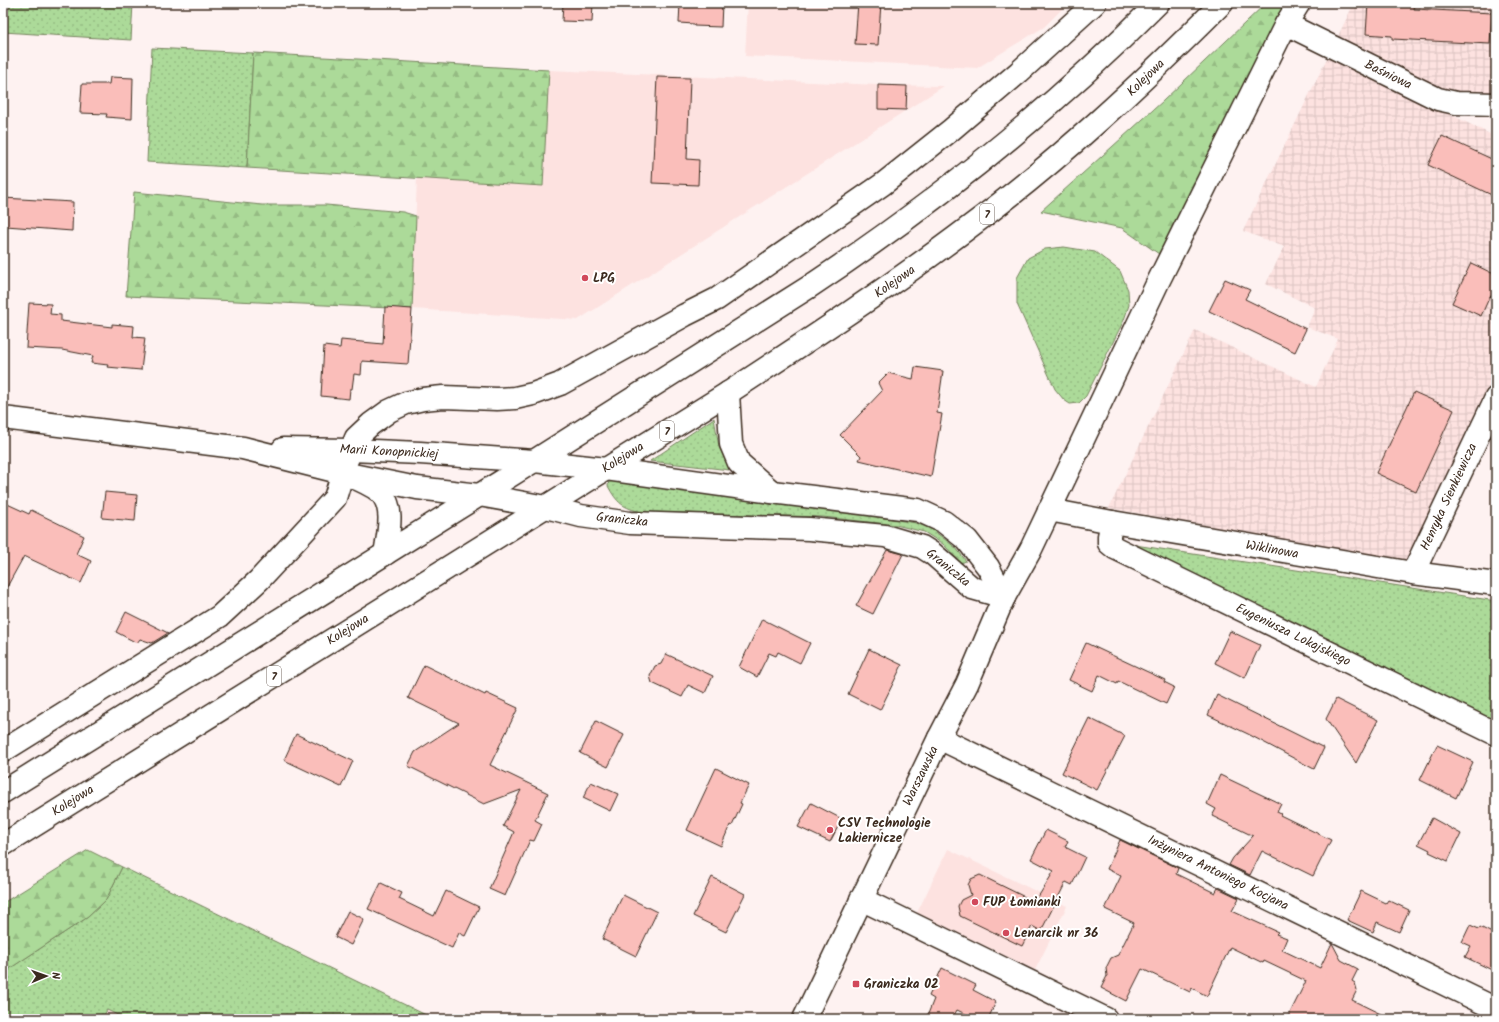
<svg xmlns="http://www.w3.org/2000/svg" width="1499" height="1022" font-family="Kalam,sans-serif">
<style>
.built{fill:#fde2e0}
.industrial{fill:url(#industrial-grid)}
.grass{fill:url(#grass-dots);stroke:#74825c}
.forest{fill:url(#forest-firs);stroke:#74825c}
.building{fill:#fabeba;stroke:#3b2a1e}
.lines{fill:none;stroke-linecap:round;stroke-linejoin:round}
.street-casing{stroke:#3b2a1e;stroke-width:25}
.secondary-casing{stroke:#3b2a1e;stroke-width:25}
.highway-casing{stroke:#3b2a1e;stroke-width:25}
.street{stroke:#fff;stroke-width:22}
.secondary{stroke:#fff;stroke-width:22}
.highway{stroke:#fff;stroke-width:22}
.poi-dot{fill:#d1495b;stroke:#fff;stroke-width:1.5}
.labels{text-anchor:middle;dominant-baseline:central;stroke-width:4;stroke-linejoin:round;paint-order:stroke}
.shield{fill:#fff;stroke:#766a62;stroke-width:1}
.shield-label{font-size:12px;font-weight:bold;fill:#3b2a1e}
.street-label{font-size:13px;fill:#3b2a1e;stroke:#fff}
.poi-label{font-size:13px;font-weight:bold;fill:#3b2a1e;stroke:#fff;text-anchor:start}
</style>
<defs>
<pattern id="industrial-grid" width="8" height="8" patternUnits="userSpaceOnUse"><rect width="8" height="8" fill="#fde2e0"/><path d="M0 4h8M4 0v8" fill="none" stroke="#dac2c0"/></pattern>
<pattern id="grass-dots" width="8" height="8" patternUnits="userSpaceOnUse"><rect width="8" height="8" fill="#acda99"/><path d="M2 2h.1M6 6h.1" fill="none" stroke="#95bb83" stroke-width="1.8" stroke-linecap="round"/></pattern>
<pattern id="forest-firs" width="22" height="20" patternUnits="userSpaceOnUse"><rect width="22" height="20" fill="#acda99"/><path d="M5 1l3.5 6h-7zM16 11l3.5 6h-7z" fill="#95bb83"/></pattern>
</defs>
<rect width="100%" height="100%" fill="#fef2f1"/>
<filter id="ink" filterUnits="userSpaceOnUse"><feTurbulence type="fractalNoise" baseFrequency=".025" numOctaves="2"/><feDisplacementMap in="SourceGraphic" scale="8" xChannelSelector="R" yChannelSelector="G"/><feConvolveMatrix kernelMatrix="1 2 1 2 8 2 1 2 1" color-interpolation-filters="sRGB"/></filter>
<g filter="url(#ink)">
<g class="built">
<path d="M 748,3 L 1068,3 L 1044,27 L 977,68 L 745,56 Z"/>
<path d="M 549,70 L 878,85 L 944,86 L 578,320 L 412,309 L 417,177 L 543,186 Z"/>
<path d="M 948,849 L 1067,906 L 1035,970 L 917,913 Z"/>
<path d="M 107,1010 L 126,1019 L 102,1019 Z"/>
</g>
<g class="industrial">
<path d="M 1354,3 L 1496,3 L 1496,93 L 1443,92 L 1338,36 Z"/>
<path d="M 1329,54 L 1496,137 L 1496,370 L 1408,562 L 1109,508 L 1195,330 L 1316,387 L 1338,339 L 1307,327 L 1315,308 L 1266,284 L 1284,247 L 1243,231 Z"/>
</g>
<g class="grass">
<path d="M 3,3 L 133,3 L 131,40 L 3,32 Z"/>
<path d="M 152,48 L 253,53 L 247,168 L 147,162 Z"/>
<path d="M 1064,247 L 1095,252 L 1120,271 L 1128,290 L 1129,305 L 1124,320 L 1086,396 L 1079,403 L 1070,404 L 1064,400 L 1055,389 L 1017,304 L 1017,278 L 1028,258 L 1045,249 Z"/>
<path d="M 714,418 L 719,447 L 730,470 L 650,461 Z"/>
<path d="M 609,481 L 617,481 L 822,508 L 916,523 L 931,529 L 942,537 L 956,548 L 966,561 L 961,563 L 943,544 L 924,532 L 896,525 L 823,517 L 642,512 C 623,508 617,503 608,486 Z"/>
<path d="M 1135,545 L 1496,601 L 1496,723 L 1132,551 Z"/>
<path d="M 122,867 L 432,1018 L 432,1019 L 126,1019 L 107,1010 L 102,1019 L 18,1019 L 3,1012 L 3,973 L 88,917 L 106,900 Z"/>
</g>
<g class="forest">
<path d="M 1266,3 L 1292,3 L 1159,254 L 1122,228 L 1041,211 L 1163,101 Z"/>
<path d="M 253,53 L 549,70 L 543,186 L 247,168 Z"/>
<path d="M 134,192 L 262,205 L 326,205 L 403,212 L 416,216 L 412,309 L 126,296 Z"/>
<path d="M 88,850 L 122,867 L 106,900 L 88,917 L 3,973 L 3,903 Z"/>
</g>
<g class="building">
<path d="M 563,3 L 593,3 L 592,22 L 562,21 Z"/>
<path d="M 680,3 L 722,3 L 721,27 L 694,26 L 694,24 L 679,23 Z"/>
<path d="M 858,3 L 881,3 L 878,45 L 855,44 Z"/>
<path d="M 1368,3 L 1415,3 L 1414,9 L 1492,13 L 1490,44 L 1392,39 L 1392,36 L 1366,34 Z"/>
<path d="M 110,77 L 133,78 L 132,119 L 106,117 L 107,114 L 80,113 L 82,84 L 109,84 Z"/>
<path d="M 657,77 L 690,78 L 687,159 L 699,160 L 698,185 L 652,183 Z"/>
<path d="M 878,85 L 907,86 L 906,110 L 878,109 Z"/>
<path d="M 1442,136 L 1496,161 L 1496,197 L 1428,165 Z"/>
<path d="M 3,198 L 73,202 L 72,231 L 6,226 L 6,224 L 3,223 Z"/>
<path d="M 1471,263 L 1496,275 L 1496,299 L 1490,296 L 1481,316 L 1452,303 Z"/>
<path d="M 1225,279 L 1250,290 L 1245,299 L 1306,329 L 1295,352 L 1209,311 Z"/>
<path d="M 29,303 L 51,304 L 50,314 L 61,315 L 61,321 L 112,327 L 112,324 L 134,326 L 133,337 L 145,338 L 141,370 L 107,367 L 108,365 L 91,363 L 93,356 L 62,350 L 26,348 Z"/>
<path d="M 385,307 L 412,309 L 408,364 L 362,361 L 361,375 L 354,374 L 352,389 L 350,389 L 349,399 L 321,396 L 324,346 L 340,348 L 341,340 L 383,344 Z"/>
<path d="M 915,367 L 943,371 L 937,413 L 942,414 L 931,477 L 859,460 L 861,456 L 840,435 L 882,391 L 878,383 L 888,373 L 913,379 Z"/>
<path d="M 1414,392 L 1454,410 L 1416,492 L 1376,473 Z"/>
<path d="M 105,492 L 137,495 L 135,521 L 102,518 Z"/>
<path d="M 3,502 L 29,514 L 31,510 L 84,536 L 76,554 L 91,561 L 81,583 L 24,556 L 3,594 Z"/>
<path d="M 887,550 L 903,554 L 873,614 L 856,606 Z"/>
<path d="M 126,612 L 168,633 L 152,643 L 140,639 L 137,643 L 116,632 Z"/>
<path d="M 762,619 L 810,643 L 800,663 L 778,652 L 776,656 L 769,653 L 757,677 L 739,667 Z"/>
<path d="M 1230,631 L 1260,645 L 1245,678 L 1215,663 Z"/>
<path d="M 1086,643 L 1165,680 L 1164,682 L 1174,687 L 1166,704 L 1118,681 L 1117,684 L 1099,675 L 1092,691 L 1069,680 Z"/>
<path d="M 869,649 L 902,665 L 880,710 L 848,694 Z"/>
<path d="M 666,654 L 713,676 L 705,693 L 688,685 L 682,697 L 652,683 L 650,676 L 655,666 L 661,664 Z"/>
<path d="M 424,665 L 485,695 L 486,693 L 518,708 L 490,765 L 548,793 L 535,820 L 542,824 L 534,841 L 530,840 L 505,896 L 489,889 L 514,832 L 503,826 L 521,790 L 484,804 L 408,766 L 415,752 L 459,723 L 408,698 Z"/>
<path d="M 1217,695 L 1324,748 L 1314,769 L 1248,734 L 1208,715 Z"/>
<path d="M 1336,699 L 1378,720 L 1356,763 L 1326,719 Z"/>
<path d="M 1089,718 L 1125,736 L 1097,790 L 1062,773 Z"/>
<path d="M 596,721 L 624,735 L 608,767 L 580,753 Z"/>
<path d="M 296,734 L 353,761 L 341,787 L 284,760 Z"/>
<path d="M 1437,745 L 1473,762 L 1456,798 L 1420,780 Z"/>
<path d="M 716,768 L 749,785 L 740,803 L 742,804 L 732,826 L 730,825 L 721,846 L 687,830 Z"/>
<path d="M 1220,775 L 1281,804 L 1277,812 L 1281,814 L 1280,815 L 1331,840 L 1313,876 L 1262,851 L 1250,875 L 1229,865 L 1233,858 L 1253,836 L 1212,816 L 1216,809 L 1207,804 Z"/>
<path d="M 591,782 L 618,794 L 610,811 L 583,798 Z"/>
<path d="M 811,803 L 842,819 L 830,842 L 798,827 Z"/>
<path d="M 1432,818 L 1461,834 L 1448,861 L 1429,852 L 1430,850 L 1418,844 Z"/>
<path d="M 1046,830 L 1068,841 L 1065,847 L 1085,857 L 1072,885 L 1066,882 L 1041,931 L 1032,926 L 1022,946 L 960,916 L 958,906 L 961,900 L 971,895 L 968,885 L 971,879 L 980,875 L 1035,902 L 1054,871 L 1031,859 Z"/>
<path d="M 1120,840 L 1178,868 L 1176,874 L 1215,893 L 1218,888 L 1239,898 L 1232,911 L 1278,932 L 1276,934 L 1287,938 L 1282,950 L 1320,968 L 1332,943 L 1341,960 L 1358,969 L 1352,981 L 1355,983 L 1357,990 L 1352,1000 L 1391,1019 L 1287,1019 L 1306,981 L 1264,961 L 1263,963 L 1230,947 L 1207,996 L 1192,988 L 1190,992 L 1142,969 L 1126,1001 L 1101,988 L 1107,976 L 1106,968 L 1111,958 L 1118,955 L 1134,923 L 1105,909 L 1121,876 L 1107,869 Z"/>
<path d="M 712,877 L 745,894 L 726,932 L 693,916 Z"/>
<path d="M 381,883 L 402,893 L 399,899 L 434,916 L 446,891 L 479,907 L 465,936 L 459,933 L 452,948 L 368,909 Z"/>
<path d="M 1361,891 L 1386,903 L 1388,900 L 1409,910 L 1399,932 L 1377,922 L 1373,932 L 1347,920 Z"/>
<path d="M 623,895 L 657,912 L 636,956 L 602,939 Z"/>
<path d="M 348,911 L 364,919 L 351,945 L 335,937 Z"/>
<path d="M 1470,925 L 1479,929 L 1480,927 L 1496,935 L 1496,972 L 1465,957 L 1471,946 L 1462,942 Z"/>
<path d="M 942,968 L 976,985 L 973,990 L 996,1002 L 988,1019 L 976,1019 L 957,1010 L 952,1019 L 926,1019 L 934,999 L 929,996 Z"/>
</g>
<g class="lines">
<g class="street-casing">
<g id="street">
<path d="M 1286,24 L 1438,99 L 1456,103 L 1496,104"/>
<path d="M 1049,510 L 1112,522 L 1413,573 L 1496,584"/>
<path d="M 1112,522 L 1109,536 L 1109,543 L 1115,548 L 1496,734"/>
<path d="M 1413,573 L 1496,398"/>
<path d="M 1004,597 L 1031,549 L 1158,282 L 1286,24 L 1299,3"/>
<path d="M 939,738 L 1496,1009"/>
<path d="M 3,751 L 220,616 L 259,580 L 335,498 L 346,462 L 356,438 L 371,424 L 389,411 L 406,403 L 423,399 L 443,397 L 497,399 L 515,398 L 533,394 L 560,384 L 685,315 L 717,299 L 883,184 L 951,130 L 1019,72 L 1095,3"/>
<path d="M 861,899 L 1106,1019"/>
</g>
</g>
<g class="secondary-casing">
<g id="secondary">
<path d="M 3,418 L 243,448 L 343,473 L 417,488 L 479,495 L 546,507 L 581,516 L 630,523 L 809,529 L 885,536 L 922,547 L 933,554 L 972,588 L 1004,597"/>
<path d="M 283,449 L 351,450 L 420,453 L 534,461 L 606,469 L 772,492 L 918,510 L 944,522 L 967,540 L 988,567 L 1004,597"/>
<path d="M 804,1019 L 939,738 L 967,684 L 1004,597"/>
</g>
</g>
<g class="highway-casing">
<g id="highway">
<path d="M 728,393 L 731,444 L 739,463 L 772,492"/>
<path d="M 343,473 C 355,478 369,483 379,491 C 396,506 388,535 385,554"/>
<path d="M 3,792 L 534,461 L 809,287 C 934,204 1052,110 1158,3"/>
<path d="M 3,845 L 728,393 C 809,340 890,287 968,228 C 1059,161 1142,83 1222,3"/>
</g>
</g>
<use href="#street" class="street"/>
<use href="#secondary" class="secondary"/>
<use href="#highway" class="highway"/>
</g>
</g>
<g class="poi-dot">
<circle cx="585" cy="278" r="4"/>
<circle cx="830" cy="830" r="4"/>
<circle cx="975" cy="902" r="4"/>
<circle cx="1006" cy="933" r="4"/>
<rect x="852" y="980" width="8" height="8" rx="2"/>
</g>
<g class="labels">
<g class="shield">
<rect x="980" y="204" width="14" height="20" rx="3"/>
<rect x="660" y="421" width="14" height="20" rx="3"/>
<rect x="267" y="666" width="14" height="20" rx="3"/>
</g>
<g class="shield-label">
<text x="987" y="214">7</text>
<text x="667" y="431">7</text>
<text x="274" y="676">7</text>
</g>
<g class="street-label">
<text transform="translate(1388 75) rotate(26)">Baśniowa</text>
<text transform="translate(1146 78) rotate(-44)">Kolejowa</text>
<text transform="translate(895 282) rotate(-35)">Kolejowa</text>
<text transform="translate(389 452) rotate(3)">Marii Konopnickiej</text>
<text transform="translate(623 458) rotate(-32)">Kolejowa</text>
<text transform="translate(1449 497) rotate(-65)">Henryka Sienkiewicza</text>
<text transform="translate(622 520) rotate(6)">Graniczka</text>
<text transform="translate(1272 550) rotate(10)">Wiklinowa</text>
<text transform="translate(948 568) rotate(39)">Graniczka</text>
<text transform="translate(348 630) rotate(-32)">Kolejowa</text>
<text transform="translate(1293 635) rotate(26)">Eugeniusza Lokajskiego</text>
<text transform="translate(921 776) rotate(-64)">Warszawska</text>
<text transform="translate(73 801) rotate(-32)">Kolejowa</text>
<text transform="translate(1218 873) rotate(26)">Inżyniera Antoniego Kocjana</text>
</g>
<g class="poi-label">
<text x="593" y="278">LPG</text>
<text x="838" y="823">CSV Technologie<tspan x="838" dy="15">Lakiernicze</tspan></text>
<text x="983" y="902">FUP Łomianki</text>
<text x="1014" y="933">Lenarcik nr 36</text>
<text x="864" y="984">Graniczka 02</text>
</g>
</g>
<rect width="1499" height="1022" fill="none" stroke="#fff" stroke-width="16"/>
<rect x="8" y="8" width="1483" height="1006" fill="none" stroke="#3b2a1e" stroke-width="1.5" filter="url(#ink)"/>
<g transform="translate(46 976) rotate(88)" stroke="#ffffff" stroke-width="3" paint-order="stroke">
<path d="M0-3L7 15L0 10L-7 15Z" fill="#3b2a1e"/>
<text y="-6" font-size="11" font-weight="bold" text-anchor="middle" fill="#3b2a1e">N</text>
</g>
</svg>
